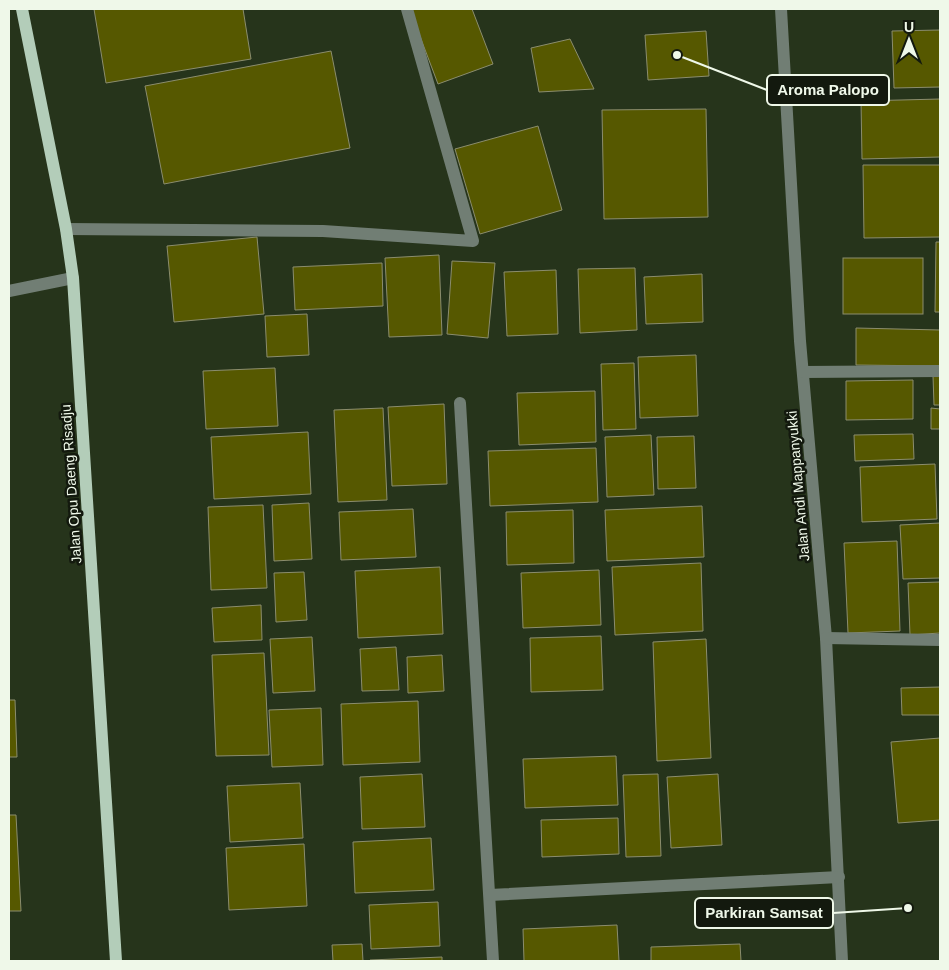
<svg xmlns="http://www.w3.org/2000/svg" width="949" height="970" font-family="Arial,sans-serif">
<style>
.building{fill:#565800;stroke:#8b8d6e}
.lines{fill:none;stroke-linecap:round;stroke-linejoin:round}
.minor{stroke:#717e74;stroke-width:12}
.major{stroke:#b3cdb9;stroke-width:12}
.labels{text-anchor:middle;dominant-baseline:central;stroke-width:5;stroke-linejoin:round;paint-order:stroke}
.street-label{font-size:14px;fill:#eff8e9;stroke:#13190e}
.leader{fill:none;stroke:#eff8e9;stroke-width:2}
.callout-dot{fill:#eff8e9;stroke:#13190e;stroke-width:2}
.callout{fill:#13190e;stroke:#eff8e9;stroke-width:2}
.callout-label{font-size:15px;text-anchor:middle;font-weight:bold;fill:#eff8e9}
</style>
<rect width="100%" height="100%" fill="#26341b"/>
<g class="building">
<path d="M 94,9 L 243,9 L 251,59 L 106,83 Z"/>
<path d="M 415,9 L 472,9 L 493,64 L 438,84 L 410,10 Z"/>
<path d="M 940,30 L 940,87 L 894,88 L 892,31 Z"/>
<path d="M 706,31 L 709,76 L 648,80 L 645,35 Z"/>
<path d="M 570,39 L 594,89 L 539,92 L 531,48 Z"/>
<path d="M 331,51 L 350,148 L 164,184 L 145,86 Z"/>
<path d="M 940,99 L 940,157 L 862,159 L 861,101 Z"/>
<path d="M 706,109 L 708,217 L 604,219 L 602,110 Z"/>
<path d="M 538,126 L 562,210 L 480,234 L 455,149 Z"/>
<path d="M 863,165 L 940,165 L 940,237 L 864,238 Z"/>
<path d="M 257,237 L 264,314 L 174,322 L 167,246 Z"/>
<path d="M 936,242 L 940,242 L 940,312 L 935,312 Z"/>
<path d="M 439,255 L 442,335 L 389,337 L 385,258 Z"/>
<rect x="843" y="258" width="80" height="56"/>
<path d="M 452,261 L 495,263 L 488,338 L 447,334 Z"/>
<path d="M 382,263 L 383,306 L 295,310 L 293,267 Z"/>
<path d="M 635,268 L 637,330 L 580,333 L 578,269 Z"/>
<path d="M 556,270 L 558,334 L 507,336 L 504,272 Z"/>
<path d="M 702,274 L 703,322 L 646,324 L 644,277 Z"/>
<path d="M 307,314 L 309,355 L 267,357 L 265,316 Z"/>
<path d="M 856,328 L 940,330 L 940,366 L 856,365 Z"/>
<path d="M 696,355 L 698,416 L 640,418 L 638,357 Z"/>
<path d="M 634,363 L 636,429 L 603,430 L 601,364 Z"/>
<path d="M 275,368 L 278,426 L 206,429 L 203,371 Z"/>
<path d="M 933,376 L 940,376 L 940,405 L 934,405 Z"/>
<path d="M 913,380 L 913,419 L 846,420 L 846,381 Z"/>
<path d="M 595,391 L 596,442 L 519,445 L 517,393 Z"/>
<path d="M 444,404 L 447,484 L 392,486 L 388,407 Z"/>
<path d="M 383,408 L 387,500 L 338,502 L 334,410 Z"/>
<path d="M 931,408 L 940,409 L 940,429 L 931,429 Z"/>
<path d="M 308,432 L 311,494 L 214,499 L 211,437 Z"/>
<path d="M 913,434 L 914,459 L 855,461 L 854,435 Z"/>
<path d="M 651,435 L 654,495 L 607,497 L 605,437 Z"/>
<path d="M 694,436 L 696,488 L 658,489 L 657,437 Z"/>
<path d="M 596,448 L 598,502 L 490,506 L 488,451 Z"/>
<path d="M 935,464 L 937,519 L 862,522 L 860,467 Z"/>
<path d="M 309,503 L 312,559 L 274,561 L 272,505 Z"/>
<path d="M 263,505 L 267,588 L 211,590 L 208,507 Z"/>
<path d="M 702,506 L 704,557 L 607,561 L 605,510 Z"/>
<path d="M 413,509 L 416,557 L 341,560 L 339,512 Z"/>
<path d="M 573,510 L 574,563 L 507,565 L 506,512 Z"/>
<path d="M 940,523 L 940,578 L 903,579 L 900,525 Z"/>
<path d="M 897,541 L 900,631 L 848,633 L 844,543 Z"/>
<path d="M 701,563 L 703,631 L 615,635 L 612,567 Z"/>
<path d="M 440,567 L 443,634 L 358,638 L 355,571 Z"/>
<path d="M 599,570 L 601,625 L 523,628 L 521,573 Z"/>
<path d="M 304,572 L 307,620 L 276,622 L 274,573 Z"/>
<path d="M 940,582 L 940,633 L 910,635 L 908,583 Z"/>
<path d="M 261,605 L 262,640 L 214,642 L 212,608 Z"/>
<path d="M 601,636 L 603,690 L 531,692 L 530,638 Z"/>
<path d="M 312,637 L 315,691 L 273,693 L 270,639 Z"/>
<path d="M 706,639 L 711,758 L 657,761 L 653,642 Z"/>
<path d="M 396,647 L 399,690 L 362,691 L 360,649 Z"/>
<path d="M 264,653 L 269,755 L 216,756 L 212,655 Z"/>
<path d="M 442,655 L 444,691 L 408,693 L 407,657 Z"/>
<path d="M 940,687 L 940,715 L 902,715 L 901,688 Z"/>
<path d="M 9,700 L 15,700 L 17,757 L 9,757 Z"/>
<path d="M 418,701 L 420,762 L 343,765 L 341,704 Z"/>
<path d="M 321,708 L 323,765 L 272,767 L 269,710 Z"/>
<path d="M 940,738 L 940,820 L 898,823 L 891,742 Z"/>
<path d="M 616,756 L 618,805 L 525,808 L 523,759 Z"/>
<path d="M 422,774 L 425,827 L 362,829 L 360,777 Z"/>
<path d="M 658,774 L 661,856 L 626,857 L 623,775 Z"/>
<path d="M 718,774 L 722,845 L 671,848 L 667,777 Z"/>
<path d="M 300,783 L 303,838 L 230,842 L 227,786 Z"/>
<path d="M 9,815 L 16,815 L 21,911 L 9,911 Z"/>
<path d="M 618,818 L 619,854 L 542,857 L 541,820 Z"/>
<path d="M 431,838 L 434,890 L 355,893 L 353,842 Z"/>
<path d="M 304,844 L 307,906 L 229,910 L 226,848 Z"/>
<path d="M 438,902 L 440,946 L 371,949 L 369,905 Z"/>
<path d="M 617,925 L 619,961 L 524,961 L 523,929 Z"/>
<path d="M 362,944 L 363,961 L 333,961 L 332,945 Z"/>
<path d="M 740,944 L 741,961 L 651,961 L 651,947 Z"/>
<path d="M 442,957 L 442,961 L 371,961 L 370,960 Z"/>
</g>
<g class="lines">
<g class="minor">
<path d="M 781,9 L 800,341 L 826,638 L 842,961"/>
<path d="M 66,229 L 323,231 L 473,241 L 407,9"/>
<path d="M 9,291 L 73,278"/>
<path d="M 803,372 L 940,371"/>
<path d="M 460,403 L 493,961"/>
<path d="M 826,638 L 940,640"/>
<path d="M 490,895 L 839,877"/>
</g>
<path class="major" d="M 22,9 L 66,229 L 73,278 L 116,961"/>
</g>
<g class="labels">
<g class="street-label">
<text transform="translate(71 484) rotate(-94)">Jalan Opu Daeng Risadju</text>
<text transform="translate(798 486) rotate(-95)">Jalan Andi Mappanyukki</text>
</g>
</g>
<path class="leader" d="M677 55L767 90M908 908L833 913"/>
<g class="callout-dot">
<circle cx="677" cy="55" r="5"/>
<circle cx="908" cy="908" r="5"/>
</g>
<g class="callout">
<rect x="767" y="75" width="122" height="30" rx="5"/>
<rect x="695" y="898" width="138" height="30" rx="5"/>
</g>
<g class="callout-label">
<text x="828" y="95">Aroma Palopo</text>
<text x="764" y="918">Parkiran Samsat</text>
</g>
<rect width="949" height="970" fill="none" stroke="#eff8e9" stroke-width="20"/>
<g transform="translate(909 40)" stroke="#13190e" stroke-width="4" paint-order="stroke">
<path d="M0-4L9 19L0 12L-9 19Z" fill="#eff8e9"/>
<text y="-8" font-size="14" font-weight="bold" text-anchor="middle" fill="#eff8e9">U</text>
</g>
</svg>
